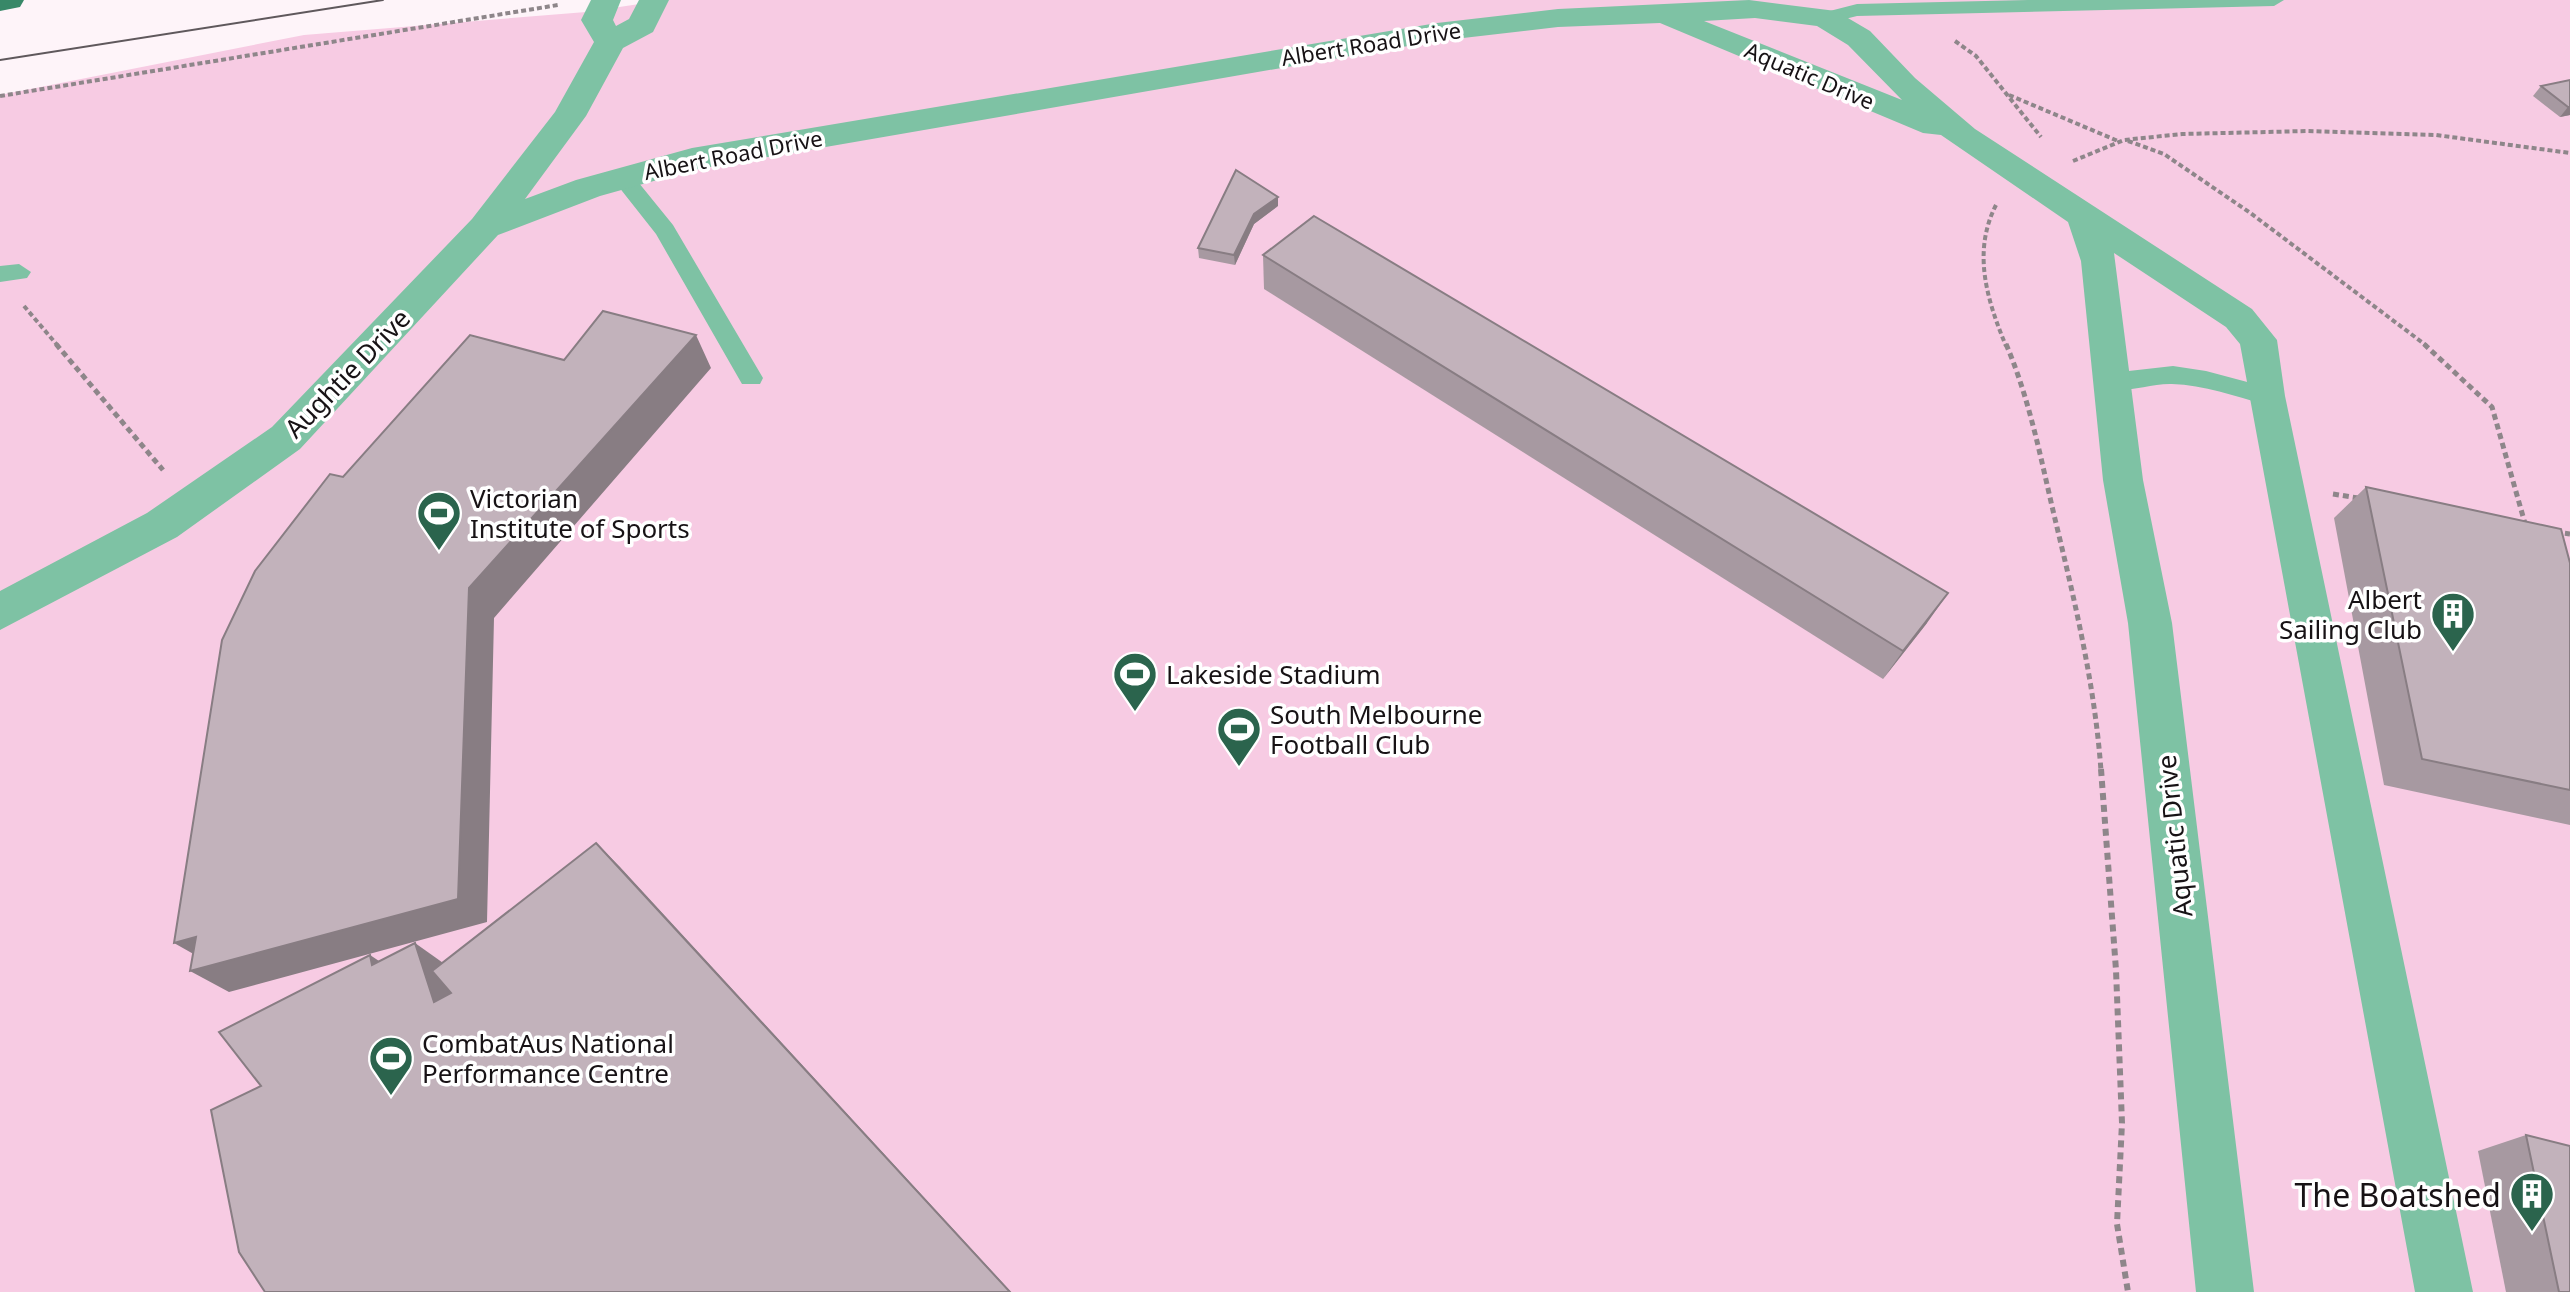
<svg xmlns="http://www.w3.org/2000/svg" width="2570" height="1292" font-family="'Noto Sans',sans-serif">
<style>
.green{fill:#f7cbe3}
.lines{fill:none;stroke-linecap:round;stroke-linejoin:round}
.path-far2{stroke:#8e868a;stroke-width:4;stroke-dasharray:5 3;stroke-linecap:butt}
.path-far1{stroke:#8e868a;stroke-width:5;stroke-dasharray:6 4;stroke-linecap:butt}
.path{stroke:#8e868a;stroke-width:6;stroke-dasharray:7 5;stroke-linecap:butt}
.lane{fill:#7ec2a4;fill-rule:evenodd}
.street{fill:#7ec2a4;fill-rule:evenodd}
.primary{fill:#388868;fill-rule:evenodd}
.tram{stroke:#5f585c;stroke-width:2}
.wall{fill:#a799a1}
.shaded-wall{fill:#887d83}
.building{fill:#c2b2bb;stroke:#887d83;stroke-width:2}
.labels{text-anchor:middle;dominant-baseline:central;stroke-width:7;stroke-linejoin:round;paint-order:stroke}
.far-street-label{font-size:22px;fill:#171215;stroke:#fff}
.street-label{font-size:26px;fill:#171215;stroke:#fff}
.poi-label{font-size:26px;fill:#171215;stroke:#fff;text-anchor:start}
.near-poi-label{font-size:32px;fill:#171215;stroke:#fff;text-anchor:end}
</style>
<rect width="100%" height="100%" fill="#fef4f9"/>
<path class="green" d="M 666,0 L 2570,0 L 2570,1292 L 0,1292 L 0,95 L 304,35 L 586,12 Z"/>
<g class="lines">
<g class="path-far2">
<path d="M 1955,41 L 1976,56 L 2041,137"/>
<path d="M 2009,95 L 2118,141"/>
<path d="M 0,96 L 558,5"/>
<path d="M 2128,141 L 2164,154 L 2249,212 L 2427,346"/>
<path d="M 2073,161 L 2124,140 L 2182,134 L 2308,131 L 2436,135 L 2570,153"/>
<path d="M 1996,205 C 1972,252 1987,300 2006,346"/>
<path d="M 24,306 L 58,346"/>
</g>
<g class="path-far1">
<path d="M 56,344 L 163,470"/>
<path d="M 2006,344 C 2030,400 2041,460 2055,519 C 2075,602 2095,686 2101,771"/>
<path d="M 2424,344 L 2492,407 L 2526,527"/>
<path d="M 2333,494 L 2358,498"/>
<path d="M 2555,532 L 2570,534"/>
</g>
<path class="path" d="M 2101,769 L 2116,970 L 2122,1123 L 2117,1224 L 2128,1292"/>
<g class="lane">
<path d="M 2028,0 L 2284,0 L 2274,6 L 1857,16 L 1825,24 L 1815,18 L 1818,14 L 1857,4 Z"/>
<path d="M 622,170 L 630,172 L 673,225 L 763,378 L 760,384 L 742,384 L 656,234 L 611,177 Z"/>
<path d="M 19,264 L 31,272 L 27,278 L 0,282 L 0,266 Z"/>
<path d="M 2173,366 L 2206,371 L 2266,387 L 2275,390 L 2278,396 L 2275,402 L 2266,405 C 2235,396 2204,385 2172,384 C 2150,383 2123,395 2102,388 L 2099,382 L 2102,376 L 2111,373 Z"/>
</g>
<path class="street" d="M 591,0 L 621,0 L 613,20 L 616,26 L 629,19 L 639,0 L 669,0 L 653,32 L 623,48 L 586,116 L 525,199 L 576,180 L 692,148 L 1437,23 L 1558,9 L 1749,0 L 1836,11 L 1870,31 L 1915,78 L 1975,129 L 2252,309 L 2277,340 L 2285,396 L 2473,1292 L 2415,1292 L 2240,344 L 2226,327 L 2114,253 L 2143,480 L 2172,623 L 2254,1292 L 2196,1292 L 2128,623 L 2103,480 L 2081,261 L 2068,222 L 1941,135 L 1923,133 L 1660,23 L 1558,27 L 1437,41 L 693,170 L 600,196 L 498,235 L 300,449 L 177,537 L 0,630 L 0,591 L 147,513 L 272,427 L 472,219 L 555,112 L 594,42 L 581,20 ZM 1755,18 L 1817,26 L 1848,45 L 1902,100 L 1704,21 Z"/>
<path class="primary" d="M 0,0 L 24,0 L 20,7 L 0,11 Z"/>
<path class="tram" d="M 0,60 L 383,0"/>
</g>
<g class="wall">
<path d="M 2570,80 L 2570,115 L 2560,117 L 2533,96 L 2541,86 Z"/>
<path d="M 1278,206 L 1254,224 L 1235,265 L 1199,258 L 1198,248 Z"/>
<path d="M 1263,255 L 1927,623 L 1883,679 L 1264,289 Z"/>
<path d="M 2366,487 L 2570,563 L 2570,825 L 2384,785 L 2334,518 Z"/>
<path d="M 2526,1135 L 2570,1292 L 2506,1292 L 2478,1151 Z"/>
</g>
<g class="shaded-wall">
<path d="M 2568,107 L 2570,107 L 2570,115 L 2560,117 Z"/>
<path d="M 1278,197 L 1278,206 L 1254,224 L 1235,265 L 1234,255 L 1254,214 Z"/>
<path d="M 696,335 L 711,368 L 494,618 L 487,922 L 229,992 L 190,971 L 213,965 L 174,943 L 469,588 Z"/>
<path d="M 1948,593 L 1927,623 L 1883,679 L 1903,651 Z"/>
<path d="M 596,843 L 620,867 L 1011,1292 L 1010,1292 Z"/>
<path d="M 415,943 L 446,965 L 465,1022 L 434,1002 Z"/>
<path d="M 370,955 L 403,977 L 372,965 Z"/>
</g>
<g class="building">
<path d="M 2570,80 L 2570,107 L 2568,107 L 2541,86 Z"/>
<path d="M 1236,170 L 1278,197 L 1254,214 L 1234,255 L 1198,248 Z"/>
<path d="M 1314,216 L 1948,593 L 1903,651 L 1263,255 Z"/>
<path d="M 603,311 L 696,335 L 469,588 L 458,899 L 190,971 L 196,937 L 174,943 L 222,640 L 255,571 L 330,474 L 343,477 L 470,335 L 564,360 Z"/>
<path d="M 2366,487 L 2561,529 L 2570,563 L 2570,790 L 2422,759 Z"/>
<path d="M 596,843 L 1010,1292 L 265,1292 L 239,1252 L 211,1110 L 261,1086 L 219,1032 L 370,955 L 372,965 L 415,943 L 434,1002 L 451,993 L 432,971 Z"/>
<path d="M 2526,1135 L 2570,1146 L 2570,1292 L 2559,1292 Z"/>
</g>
<defs>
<g id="stadium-pin" transform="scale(2.3)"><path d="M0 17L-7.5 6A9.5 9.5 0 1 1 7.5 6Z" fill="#2b644d" stroke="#fff"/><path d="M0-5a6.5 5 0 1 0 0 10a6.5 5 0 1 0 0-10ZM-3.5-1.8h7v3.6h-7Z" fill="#fff"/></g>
<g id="building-pin" transform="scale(2.3)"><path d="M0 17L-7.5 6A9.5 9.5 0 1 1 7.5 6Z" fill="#2b644d" stroke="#fff"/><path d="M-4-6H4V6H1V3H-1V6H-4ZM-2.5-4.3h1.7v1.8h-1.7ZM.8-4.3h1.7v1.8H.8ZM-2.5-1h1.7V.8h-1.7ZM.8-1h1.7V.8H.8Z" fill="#fff"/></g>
</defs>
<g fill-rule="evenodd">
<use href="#stadium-pin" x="439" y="513"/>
<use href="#building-pin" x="2453" y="614"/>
<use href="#stadium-pin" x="1135" y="674"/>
<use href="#stadium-pin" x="1239" y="729"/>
<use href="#stadium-pin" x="391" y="1058"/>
<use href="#building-pin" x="2532" y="1194"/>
</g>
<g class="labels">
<g class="far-street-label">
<text transform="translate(1371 43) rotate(-9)">Albert Road Drive</text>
<text transform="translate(1810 75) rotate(23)">Aquatic Drive</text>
<text transform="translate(733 154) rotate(-11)">Albert Road Drive</text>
</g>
<g class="street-label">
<text transform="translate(347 373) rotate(-46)">Aughtie Drive</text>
<text transform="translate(2174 836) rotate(-96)">Aquatic Drive</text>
</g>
<g class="poi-label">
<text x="470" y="498">Victorian<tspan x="470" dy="30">Institute of Sports</tspan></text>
<text x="2422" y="599" text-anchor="end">Albert<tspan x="2422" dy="30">Sailing Club</tspan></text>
<text x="1166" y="674">Lakeside Stadium</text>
<text x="1270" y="714">South Melbourne<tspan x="1270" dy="30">Football Club</tspan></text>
<text x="422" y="1043">CombatAus National<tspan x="422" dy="30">Performance Centre</tspan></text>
</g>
<g class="near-poi-label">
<text x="2501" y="1194">The Boatshed</text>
</g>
</g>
</svg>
